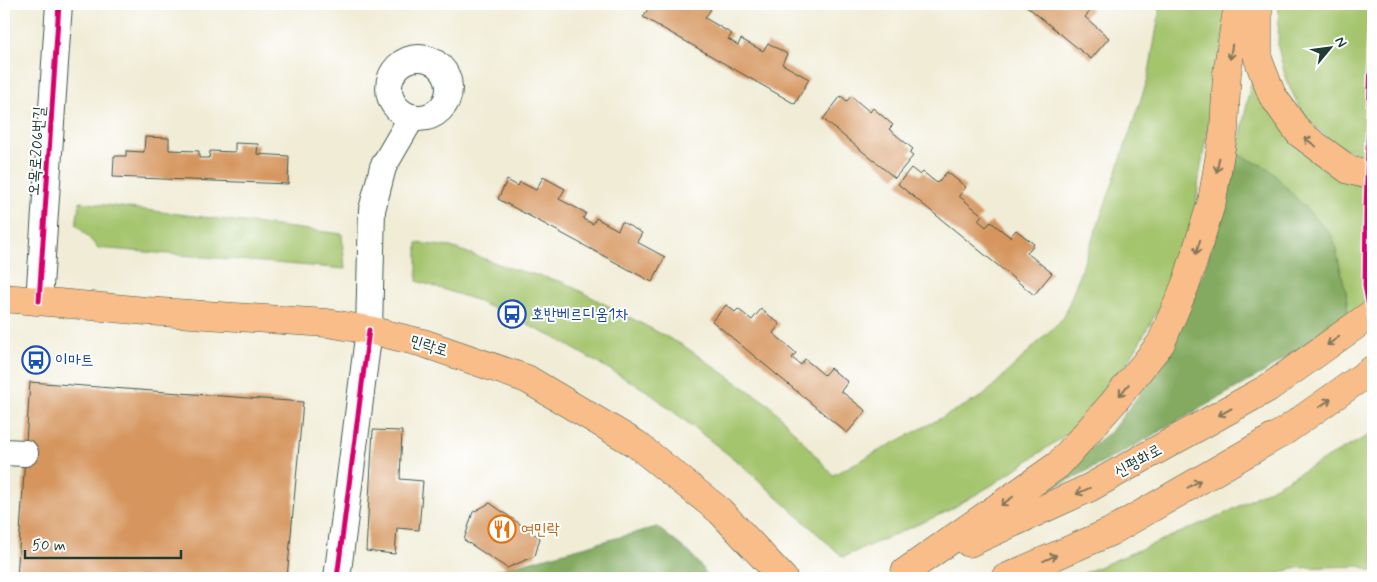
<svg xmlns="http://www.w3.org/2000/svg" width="1377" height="582" font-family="Mynerve,'Poor Story',sans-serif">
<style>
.green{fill:#a4c46d;stroke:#628050}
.forest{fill:#83aa60;stroke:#51744a}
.building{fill:#d5955d}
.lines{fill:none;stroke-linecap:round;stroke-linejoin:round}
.minor-casing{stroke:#3e574c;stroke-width:28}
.major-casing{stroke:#3e574c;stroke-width:29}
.highway-casing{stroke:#3e574c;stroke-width:29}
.minor{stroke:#fff;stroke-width:26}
.major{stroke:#f8bd89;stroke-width:28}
.highway{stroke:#f8bd89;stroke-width:28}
.cycleway-casing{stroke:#fff;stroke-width:8}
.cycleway{stroke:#d6006c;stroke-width:5}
.oneway{stroke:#81775a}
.labels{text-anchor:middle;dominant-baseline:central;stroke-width:4;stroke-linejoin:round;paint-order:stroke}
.street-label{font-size:16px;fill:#1f3d34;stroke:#fff}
.transit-label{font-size:16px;fill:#164399;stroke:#fff;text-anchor:start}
.food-label{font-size:16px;fill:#c56008;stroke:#fff;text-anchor:start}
</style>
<rect width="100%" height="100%" fill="#fff"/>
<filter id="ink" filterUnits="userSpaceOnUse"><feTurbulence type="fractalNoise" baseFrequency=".02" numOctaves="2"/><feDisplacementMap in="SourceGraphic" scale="10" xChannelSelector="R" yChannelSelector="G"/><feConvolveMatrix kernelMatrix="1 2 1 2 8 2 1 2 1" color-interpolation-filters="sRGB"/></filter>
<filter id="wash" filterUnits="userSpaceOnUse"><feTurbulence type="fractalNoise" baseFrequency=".0096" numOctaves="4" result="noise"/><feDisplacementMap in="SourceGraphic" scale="20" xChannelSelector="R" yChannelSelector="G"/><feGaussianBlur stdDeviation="1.12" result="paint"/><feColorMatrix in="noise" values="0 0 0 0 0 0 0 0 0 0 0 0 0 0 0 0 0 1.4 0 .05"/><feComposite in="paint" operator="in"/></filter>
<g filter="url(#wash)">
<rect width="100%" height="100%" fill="#f0ecd6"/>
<g class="green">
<path d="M 1161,4 L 1229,4 L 1199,178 L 1194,227 L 1164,300 L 1124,369 L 1066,435 L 992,485 L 946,512 L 843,557 L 743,466 L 647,391 L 555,338 L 473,299 L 417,281 L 417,243 L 451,247 L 513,269 L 563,282 L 684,346 L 771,406 L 833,475 L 983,396 L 1064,317 L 1109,194 L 1148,78 Z"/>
<path d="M 1279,4 L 1373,4 L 1373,160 L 1334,144 L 1304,116 L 1286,80 L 1278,47 Z"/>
<path d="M 1255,62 L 1290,135 L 1327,172 L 1373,191 L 1373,297 L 1348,316 L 1346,292 L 1237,154 Z"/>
<path d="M 80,202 L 342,234 L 345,269 L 98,248 L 76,224 Z"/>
<path d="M 1373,433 L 1373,572 L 1360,566 L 1293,568 L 1270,578 L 1073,578 L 1226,513 Z"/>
</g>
<g class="forest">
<path d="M 1237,154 L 1268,168 L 1333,237 L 1346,292 L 1348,316 L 1266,371 L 1134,446 L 1053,489 L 1055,479 L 1112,430 L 1168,357 L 1207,261 Z"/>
<path d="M 657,527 L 691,554 L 710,578 L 469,578 Z"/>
</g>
<g id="blocks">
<g class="building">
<path d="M 4,4 L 7,4 L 5,26 L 4,26 Z"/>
<path d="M 651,4 L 673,4 L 682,9 L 686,4 L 702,4 L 711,9 L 705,18 L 732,34 L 728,39 L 738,45 L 741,39 L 763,51 L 768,43 L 787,54 L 782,64 L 809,79 L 795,104 L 643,17 Z"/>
<path d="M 1024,4 L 1086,4 L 1092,9 L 1085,17 L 1109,38 L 1091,59 Z"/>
<path d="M 841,96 L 847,101 L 851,96 L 870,112 L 873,108 L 893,125 L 889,129 L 913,149 L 909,153 L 913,156 L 895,178 L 823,119 Z"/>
<path d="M 145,137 L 169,138 L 169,150 L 199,151 L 199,158 L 209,158 L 210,151 L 235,152 L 235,143 L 258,144 L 257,154 L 289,156 L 288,184 L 113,177 L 114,156 L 126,156 L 126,151 L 144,152 Z"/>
<path d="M 911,168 L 920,175 L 923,172 L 937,183 L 947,172 L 966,187 L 959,196 L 982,215 L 978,220 L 986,227 L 991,222 L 1010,237 L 1016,230 L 1034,244 L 1027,253 L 1052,273 L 1034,295 L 898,184 Z"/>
<path d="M 543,177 L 565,189 L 559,199 L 586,213 L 583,219 L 593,224 L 596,218 L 618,230 L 622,222 L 642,233 L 637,242 L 665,257 L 652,282 L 498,199 L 507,180 L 518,186 L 520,182 L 536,190 Z"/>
<path d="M 726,305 L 735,312 L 738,309 L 752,320 L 761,309 L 780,324 L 773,333 L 796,353 L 792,358 L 801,365 L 805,359 L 824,375 L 830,368 L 848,382 L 841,391 L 866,411 L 847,433 L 712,321 Z"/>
<path d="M 30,382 L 303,402 L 287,578 L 17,578 Z"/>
<path d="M 373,430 L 402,431 L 400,479 L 423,481 L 419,530 L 397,528 L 395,554 L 366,551 Z"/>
<path d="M 490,503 L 540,538 L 535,556 L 507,568 L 464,540 L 473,512 Z"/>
</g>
</g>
</g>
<g filter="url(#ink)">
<use href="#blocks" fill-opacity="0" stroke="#3e574c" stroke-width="1"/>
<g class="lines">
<g class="minor-casing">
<g id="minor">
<circle cx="419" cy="88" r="30"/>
<path d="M 39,301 L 59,4"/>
<path d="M 4,452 L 25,453"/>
<path d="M 337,578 L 369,330 L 372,210 L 383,167 L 412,117"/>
</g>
</g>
<g class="major-casing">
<path id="major" d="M 4,298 L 146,311 L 327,323 L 369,330 L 423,343 L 527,379 L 636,444 L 720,511 L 783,578"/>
</g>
<g class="highway-casing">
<g id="highway">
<path d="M 1258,4 L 1258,59 L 1272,95 L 1299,133 L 1349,170 L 1373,176"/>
<path d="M 969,543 L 1089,488 L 1268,388 L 1373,313"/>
<path d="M 905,572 L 1058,465 L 1113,403 L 1161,343 L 1187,281 L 1212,201 L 1224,130 L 1227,73 L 1238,4"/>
<path d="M 1005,578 L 1110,532 L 1285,431 L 1373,369"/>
</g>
</g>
<use href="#minor" class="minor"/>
<use href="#major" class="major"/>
<use href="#highway" class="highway"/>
<g class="cycleway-casing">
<g id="cycleway">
<path d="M 1373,4 L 1366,207 L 1365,286 L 1373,327"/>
<path d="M 39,301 L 59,4"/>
<path d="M 337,578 L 369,330"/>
</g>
</g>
<use href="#cycleway" class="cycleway"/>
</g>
<defs><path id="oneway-shaft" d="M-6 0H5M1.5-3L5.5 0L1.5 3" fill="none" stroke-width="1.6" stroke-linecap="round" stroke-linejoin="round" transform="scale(1.25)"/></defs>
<g class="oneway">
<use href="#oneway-shaft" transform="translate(1231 52) rotate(99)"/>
<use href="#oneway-shaft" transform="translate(1310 142) rotate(-144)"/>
<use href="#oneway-shaft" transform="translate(1218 165) rotate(100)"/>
<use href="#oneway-shaft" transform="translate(1198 247) rotate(107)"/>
<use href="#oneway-shaft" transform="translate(1333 341) rotate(145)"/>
<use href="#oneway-shaft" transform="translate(1124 390) rotate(129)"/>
<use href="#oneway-shaft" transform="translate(1325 403) rotate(-35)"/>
<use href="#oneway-shaft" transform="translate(1225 412) rotate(151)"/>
<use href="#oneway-shaft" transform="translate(1194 484) rotate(-30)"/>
<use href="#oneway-shaft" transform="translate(1083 491) rotate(155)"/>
<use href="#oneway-shaft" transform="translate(1007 501) rotate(145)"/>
<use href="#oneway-shaft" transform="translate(1050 558) rotate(-24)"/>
</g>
</g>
<defs>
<g id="bus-ring" transform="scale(1.4375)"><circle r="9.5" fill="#fff" stroke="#1a4fb4" stroke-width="1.5"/><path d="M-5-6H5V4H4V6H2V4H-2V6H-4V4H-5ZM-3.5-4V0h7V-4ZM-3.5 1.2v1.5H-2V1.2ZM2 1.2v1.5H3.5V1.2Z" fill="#1a4fb4"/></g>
<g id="restaurant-ring" transform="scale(1.4375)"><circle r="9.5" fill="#fff" stroke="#e8710a" stroke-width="1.5"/><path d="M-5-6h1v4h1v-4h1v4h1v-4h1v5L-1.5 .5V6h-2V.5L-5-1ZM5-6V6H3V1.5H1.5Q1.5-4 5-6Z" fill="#e8710a"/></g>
</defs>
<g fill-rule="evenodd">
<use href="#bus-ring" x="512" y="314"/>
<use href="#bus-ring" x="36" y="360"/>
<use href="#restaurant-ring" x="502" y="529"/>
</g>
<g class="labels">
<g class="street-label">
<text transform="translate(37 151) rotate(-86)">오목로206번길</text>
<text transform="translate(429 346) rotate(17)">민락로</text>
<text transform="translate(1138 461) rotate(-29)">신평화로</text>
</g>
<g class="transit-label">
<text x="531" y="314">호반베르디움1차</text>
<text x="55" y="360">이마트</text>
</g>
<g class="food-label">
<text x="521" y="529">여민락</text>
</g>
</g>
<rect width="1377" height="582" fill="none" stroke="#fff" stroke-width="20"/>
<g transform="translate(1330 48) rotate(61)" stroke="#ffffff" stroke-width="4" paint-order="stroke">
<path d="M0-4L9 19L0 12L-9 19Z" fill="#1f3d34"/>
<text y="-8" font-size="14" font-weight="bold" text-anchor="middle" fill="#1f3d34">N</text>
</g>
<path d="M25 550v8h156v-8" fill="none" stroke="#1f3d34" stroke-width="2.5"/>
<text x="32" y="550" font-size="15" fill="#1f3d34" stroke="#ffffff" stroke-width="4" paint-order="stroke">50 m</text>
</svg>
